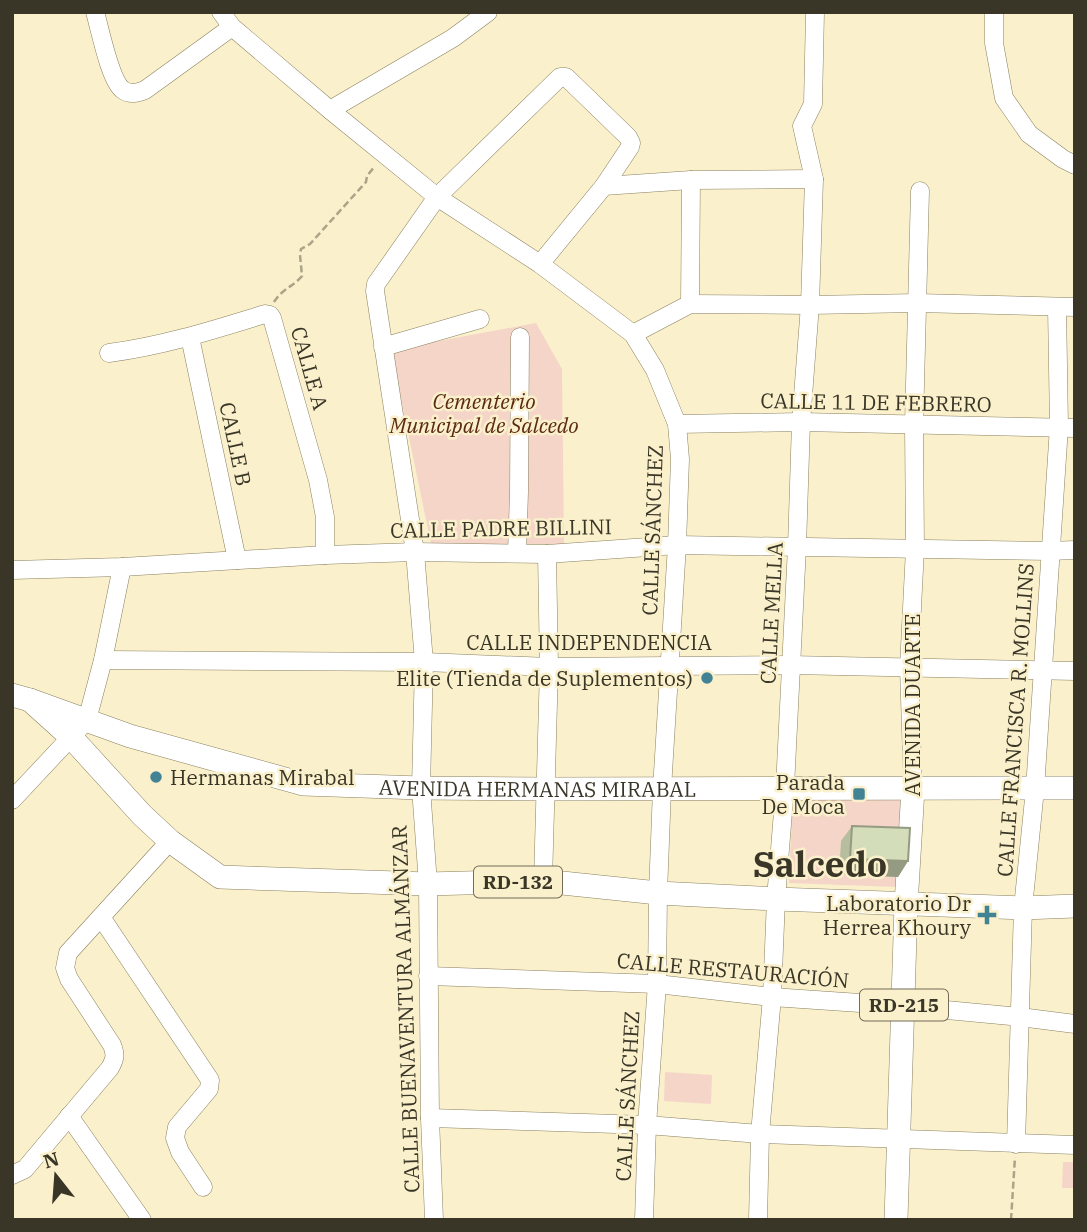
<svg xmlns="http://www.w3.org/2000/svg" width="1087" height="1232" font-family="'IBM Plex Serif',serif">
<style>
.green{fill:#f5d5c8}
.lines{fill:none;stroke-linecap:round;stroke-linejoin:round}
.minor-casing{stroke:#8a8160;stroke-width:19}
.major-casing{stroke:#8a8160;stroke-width:24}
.path{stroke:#aba488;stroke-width:2.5;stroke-dasharray:7 3.5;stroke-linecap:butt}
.minor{stroke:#fff;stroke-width:18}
.major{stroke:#fff;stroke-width:23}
.wall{fill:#b6be9f}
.shaded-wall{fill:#949b82}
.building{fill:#d4ddb9;stroke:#949b82;stroke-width:2}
.poi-dot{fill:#418395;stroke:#faf0cb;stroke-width:2.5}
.labels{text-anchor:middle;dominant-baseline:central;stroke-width:5;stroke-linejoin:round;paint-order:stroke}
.shield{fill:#faf0cb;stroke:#736d58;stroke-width:2}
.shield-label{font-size:19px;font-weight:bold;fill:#393527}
.street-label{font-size:21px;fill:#393527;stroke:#faf0cb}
.park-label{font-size:21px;font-style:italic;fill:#5b2911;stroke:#faf0cb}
.poi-label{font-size:21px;fill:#393527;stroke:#faf0cb;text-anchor:end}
.town-label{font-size:35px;font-weight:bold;fill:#393527;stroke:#faf0cb}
</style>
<rect width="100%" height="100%" fill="#faf0cb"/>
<g class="green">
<path d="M 536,323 L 562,369 L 564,544 L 431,544 L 391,350 Z"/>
<path d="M 793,792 L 901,796 L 899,843 L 841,842 L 840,874 L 898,877 L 897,887 L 789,883 Z"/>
<path d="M 665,1072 L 712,1075 L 711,1104 L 664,1101 Z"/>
<path d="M 1063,1162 L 1075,1162 L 1075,1188 L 1062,1188 Z"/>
</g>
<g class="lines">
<g class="minor-casing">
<g id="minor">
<path d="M 95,12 C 100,29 110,81 123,90 C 130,95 137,93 145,90 L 232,27"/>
<path d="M 221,12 L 232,27 L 330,110 L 437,197 L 540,264 L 633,334 L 655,370 L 677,424 L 680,459 L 677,545 L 662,789 L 658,893 L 657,984 L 647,1125 L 644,1220"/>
<path d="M 994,12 L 994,43 L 1004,98 L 1029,134 L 1063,159 L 1075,165"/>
<path d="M 330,110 L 453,38 L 488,12"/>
<path d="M 540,264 L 604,186 L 691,180 L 814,179"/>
<path d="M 690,304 L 691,180"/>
<path d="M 633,334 L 690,304 L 810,305 L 917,303 L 1075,307"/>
<path d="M 190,337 L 237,560"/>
<path d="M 383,347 L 480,319"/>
<path d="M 109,353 C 163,346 213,330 265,314 L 270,315 L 272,318 L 318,480 L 325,517 L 325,555"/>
<path d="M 677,424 L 801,422 L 1075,428"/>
<path d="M 517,553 L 519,492 L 520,337"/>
<path d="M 12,570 L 122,567 L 325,555 L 415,552 L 547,554 L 677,545 L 1050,551 L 1075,550"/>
<path d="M 103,660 L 424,662 L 549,667 L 790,665 L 1075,671"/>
<path d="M 913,789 L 909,667 L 915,549 L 914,424 L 920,191"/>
<path d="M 12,800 L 87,720 L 103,660 L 122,567"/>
<path d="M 543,881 L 549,667 L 547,554"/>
<path d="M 101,917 L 210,1080 L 209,1089 L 177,1127 L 175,1138 L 180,1152 L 203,1187"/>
<path d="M 428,976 L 657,984 L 772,997 L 904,1006 L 1020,1017 L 1075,1024"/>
<path d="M 69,1116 L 142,1220"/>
<path d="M 430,1118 L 647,1125 L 760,1134 L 1075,1145"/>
<path d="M 1016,1144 L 1023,908 L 1035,789 L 1059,427 L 1057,307"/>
<path d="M 12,1175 L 25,1169 L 110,1068 C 115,1059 116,1055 112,1045 L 69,979 L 65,968 L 68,953 L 170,841"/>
<path d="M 434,1220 L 430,1118 L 428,884 L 421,788 L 424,662 L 415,552 L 375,291 L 376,284 L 437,197 L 560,77 L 566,77 L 628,137 L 631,143 L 630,147 L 604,186"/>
<path d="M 758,1220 L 760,1134 L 772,997 L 776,899 L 785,787 L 797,547 L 801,422 L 810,305 L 814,179 L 802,126 L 813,104 L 815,12"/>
</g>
</g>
<g class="major-casing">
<g id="major">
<path id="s1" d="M 12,695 L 30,700 L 130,736 L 303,784 L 421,788 L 546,789 L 1075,788"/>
<path d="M 30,700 L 71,737 L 142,815 L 170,841 L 220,877 L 428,884 L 543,881 L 658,893 L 776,899 L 1023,908 L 1075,906"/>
<path d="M 896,1220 L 906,905 L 913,789"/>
</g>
</g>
<g class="path">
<path d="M 274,302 C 283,288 293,287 302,276 L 300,255 L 301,249 L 310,244 L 366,182 L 367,176 L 375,166"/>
<path d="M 1011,1220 L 1015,1157"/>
</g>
<use href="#minor" class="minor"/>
<use href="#major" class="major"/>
</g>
<path class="wall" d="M 852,826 L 908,861 L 898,877 L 839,874 L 841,841 Z"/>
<path class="shaded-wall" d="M 850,859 L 908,861 L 898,877 L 839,874 Z"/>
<path class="building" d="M 852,826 L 910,828 L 908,861 L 850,859 Z"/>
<g class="poi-dot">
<circle cx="707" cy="678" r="7"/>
<circle cx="156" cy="777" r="7"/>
<rect x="852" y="787" width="14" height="14" rx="3.5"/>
<path d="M983.5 904.5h7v7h7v7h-7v7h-7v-7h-7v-7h7z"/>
</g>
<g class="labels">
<g class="shield">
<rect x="474" y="866.5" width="88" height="31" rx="5"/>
<rect x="860" y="989.5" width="88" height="31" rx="5"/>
</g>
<g class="shield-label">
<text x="518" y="882">RD-132</text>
<text x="904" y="1005">RD-215</text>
</g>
<g class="street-label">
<text transform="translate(310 368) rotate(74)">CALLE A</text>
<text transform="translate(876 402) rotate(1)">CALLE 11 DE FEBRERO</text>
<text transform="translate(236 444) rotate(78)">CALLE B</text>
<text transform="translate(501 528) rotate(-1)">CALLE PADRE BILLINI</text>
<text transform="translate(652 530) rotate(-88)">CALLE SÁNCHEZ</text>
<text transform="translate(771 613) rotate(-87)">CALLE MELLA</text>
<text x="589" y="642">CALLE INDEPENDENCIA</text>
<text transform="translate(912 705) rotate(-90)">AVENIDA DUARTE</text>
<text transform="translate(1015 720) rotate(-86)">CALLE FRANCISCA R. MOLLINS</text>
<text stroke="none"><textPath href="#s1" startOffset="539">AVENIDA HERMANAS MIRABAL</textPath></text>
<text transform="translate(733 970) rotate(5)">CALLE RESTAURACIÓN</text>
<text transform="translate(405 1009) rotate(-92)">CALLE BUENAVENTURA ALMÁNZAR</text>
<text transform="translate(627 1096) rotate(-87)">CALLE SÁNCHEZ</text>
</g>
<g class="park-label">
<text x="484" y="401">Cementerio<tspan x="484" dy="24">Municipal de Salcedo</tspan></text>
</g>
<g class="poi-label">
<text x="693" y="678">Elite (Tienda de Suplementos)</text>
<text x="170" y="777" text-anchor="start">Hermanas Mirabal</text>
<text x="845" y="782">Parada<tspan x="845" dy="24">De Moca</tspan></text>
<text x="971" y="903">Laboratorio Dr<tspan x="971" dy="24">Herrea Khoury</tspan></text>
</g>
<g class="town-label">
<text x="820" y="864">Salcedo</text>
</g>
</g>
<rect width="1087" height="1232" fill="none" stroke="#393527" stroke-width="28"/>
<g transform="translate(56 1176) rotate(343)" stroke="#faf0cb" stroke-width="5" paint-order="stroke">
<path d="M0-5L12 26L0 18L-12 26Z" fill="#393527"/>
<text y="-10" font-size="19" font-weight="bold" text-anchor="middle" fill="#393527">N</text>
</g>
</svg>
